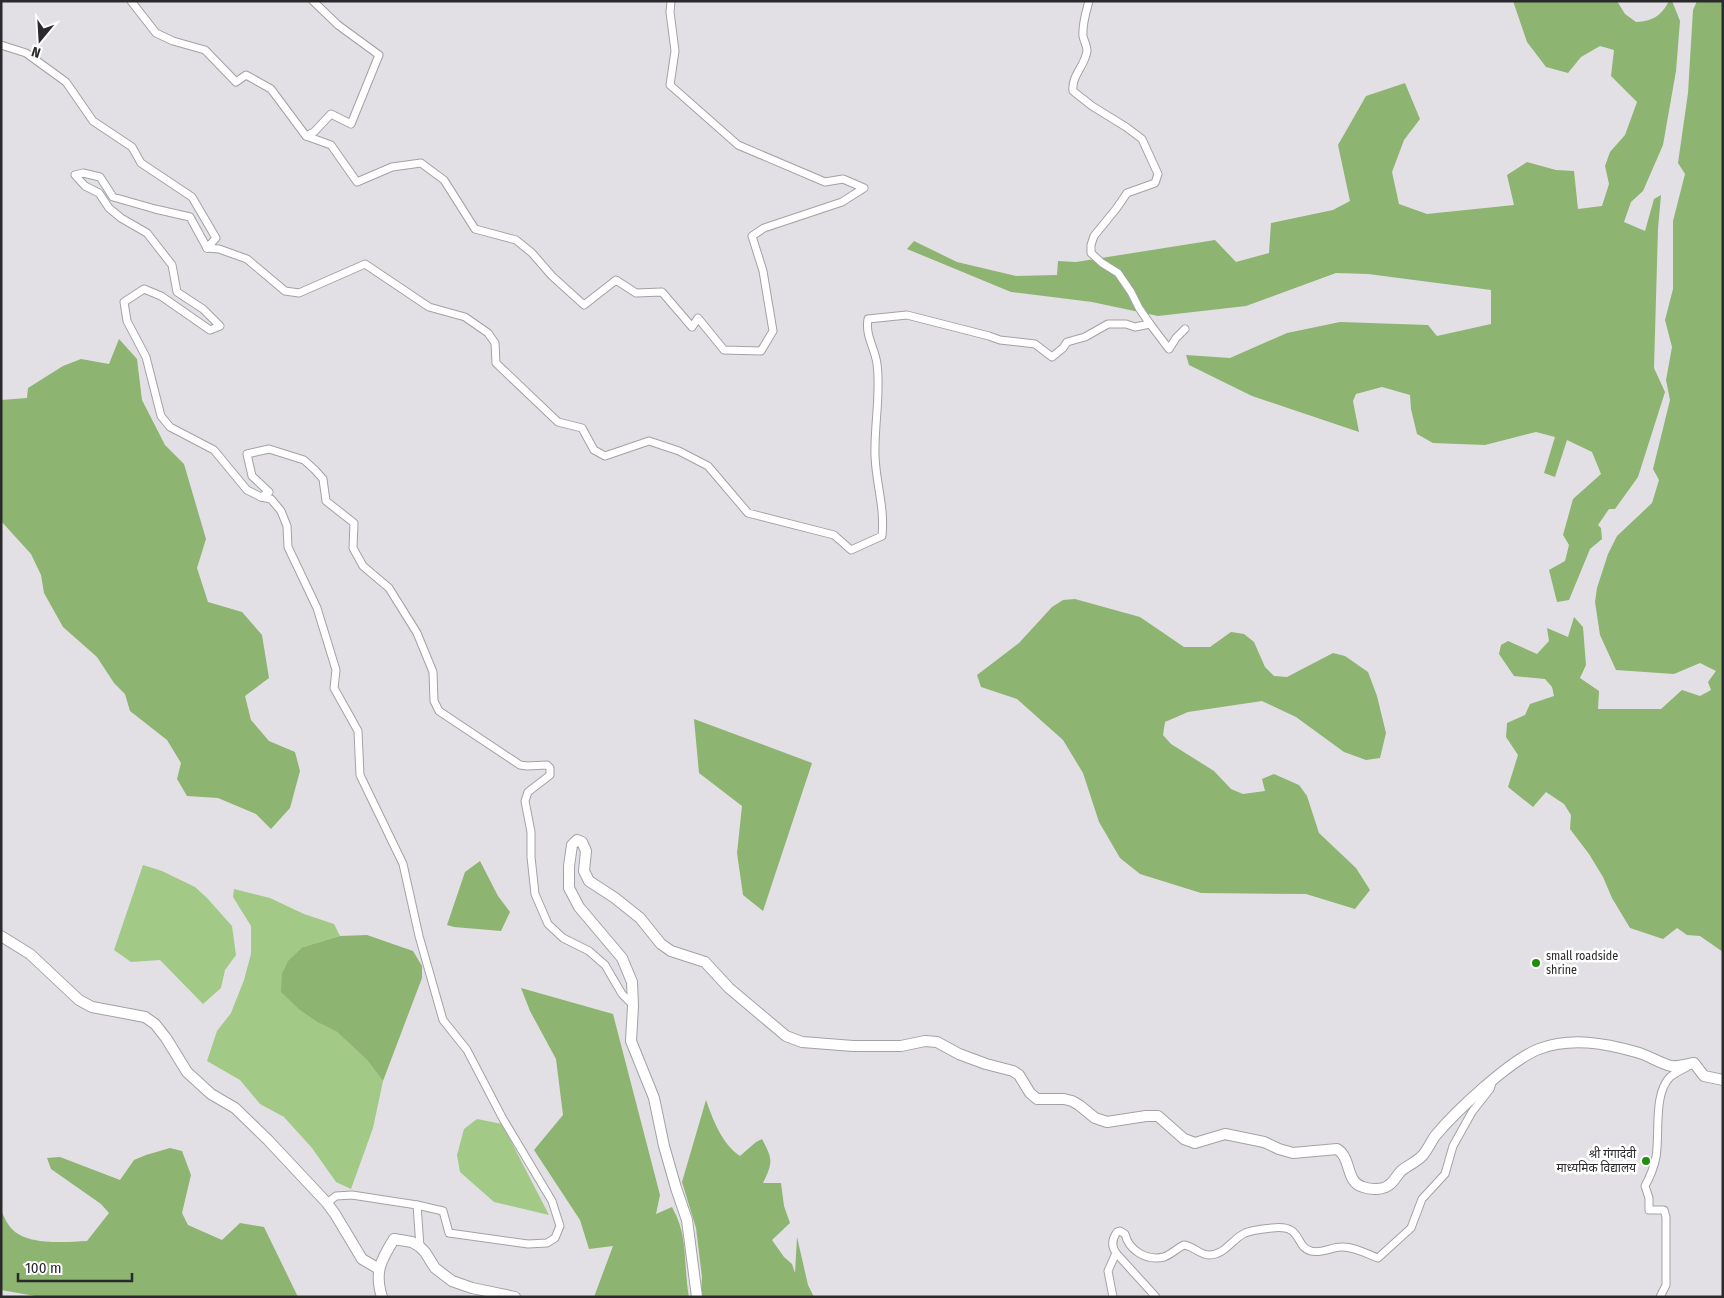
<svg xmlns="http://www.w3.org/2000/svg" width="1724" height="1298" font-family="'Fira Sans Condensed','Noto Sans Devanagari',sans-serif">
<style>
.green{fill:#a2c986}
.forest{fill:#8db470}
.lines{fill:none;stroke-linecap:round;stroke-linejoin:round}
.street-casing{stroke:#a3a1a6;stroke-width:9}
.secondary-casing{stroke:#a3a1a6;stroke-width:12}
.street{stroke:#fff;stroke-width:7}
.secondary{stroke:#fff;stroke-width:10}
.poi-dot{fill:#218d0e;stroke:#fff;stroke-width:2}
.labels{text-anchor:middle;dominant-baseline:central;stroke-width:5;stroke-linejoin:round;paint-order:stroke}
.poi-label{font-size:12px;fill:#2a292b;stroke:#fff;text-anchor:start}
</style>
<rect width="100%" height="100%" fill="#e2e0e5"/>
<g class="green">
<path d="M 143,865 L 162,871 L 195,887 L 207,898 L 232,926 L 236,955 L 225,970 L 221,988 L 203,1004 L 160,960 L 131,962 L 114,950 Z"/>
<path d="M 234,889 L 270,898 L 304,914 L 334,924 L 340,936 L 303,947 L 319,1023 L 337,1032 L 367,1060 L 383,1081 L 373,1128 L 351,1189 L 336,1182 L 312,1148 L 284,1117 L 260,1104 L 240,1080 L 207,1061 L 217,1031 L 231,1013 L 244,980 L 251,954 L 251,926 L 233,897 Z"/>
<path d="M 477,1119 L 502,1124 L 549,1215 L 494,1202 L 460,1172 L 457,1155 L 464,1129 Z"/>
</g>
<g class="forest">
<path d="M 1513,1 L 1617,1 L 1625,14 L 1636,22 C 1653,21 1661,16 1669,1 L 1672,1 L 1680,21 L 1676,71 L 1663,145 L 1643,191 L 1631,202 L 1624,222 L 1645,231 L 1654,199 L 1661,195 L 1658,229 L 1654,368 L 1665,392 L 1638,477 L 1615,509 L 1609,509 L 1598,525 L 1601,528 L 1602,539 L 1590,549 L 1569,600 L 1557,602 L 1549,570 L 1565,561 L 1569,545 L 1563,535 L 1573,499 L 1601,474 L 1592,452 L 1567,440 L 1555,477 L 1544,473 L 1555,437 L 1536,432 L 1485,445 L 1433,443 L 1417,434 L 1411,409 L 1410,395 L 1382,387 L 1356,394 L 1353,401 L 1359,432 L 1252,396 L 1189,365 L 1186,355 L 1230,358 L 1287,333 L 1340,322 L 1428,325 L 1437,336 L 1491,324 L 1491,290 L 1368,274 L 1336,273 L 1246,306 L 1158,316 L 1092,302 L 1011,292 L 907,249 L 914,241 L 957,262 L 1016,276 L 1057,275 L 1058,261 L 1076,262 L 1215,240 L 1236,262 L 1269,253 L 1271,223 L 1333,210 L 1350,201 L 1338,145 L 1366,96 L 1405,83 L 1420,119 L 1404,140 L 1392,172 L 1399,204 L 1427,214 L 1514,205 L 1507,175 L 1527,162 L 1556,170 L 1574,171 L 1578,209 L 1602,206 L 1609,184 L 1605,166 L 1610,152 L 1625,135 L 1637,102 L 1611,76 L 1614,50 L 1600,46 L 1581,57 L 1568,73 L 1546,67 L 1527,42 Z"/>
<path d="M 1697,1 L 1723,1 L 1723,952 L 1700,936 L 1687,935 L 1677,928 L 1663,939 L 1630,928 L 1612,898 L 1603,877 L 1589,854 L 1570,829 L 1571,815 L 1564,804 L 1546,792 L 1533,807 L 1508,787 L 1518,755 L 1506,737 L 1507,723 L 1525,715 L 1530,704 L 1554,696 L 1552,687 L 1545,679 L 1514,676 L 1499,654 L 1501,645 L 1508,641 L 1537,654 L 1549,641 L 1547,628 L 1568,637 L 1574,617 L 1583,627 L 1586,665 L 1580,678 L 1599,691 L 1598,709 L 1661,709 L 1682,690 L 1700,696 L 1711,690 L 1708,682 L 1716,671 L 1700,663 L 1674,674 L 1616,670 L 1600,635 L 1595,602 L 1597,588 L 1608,554 L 1617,536 L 1652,503 L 1659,480 L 1653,469 L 1670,400 L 1666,380 L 1672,347 L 1665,320 L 1673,289 L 1673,221 L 1685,174 L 1678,163 L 1688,93 L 1693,10 Z"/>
<path d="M 119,339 L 137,359 L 142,400 L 165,445 L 184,464 L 206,539 L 197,568 L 208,602 L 242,612 L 262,635 L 269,678 L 245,696 L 251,720 L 269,741 L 295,752 L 300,771 L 290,808 L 271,829 L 256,814 L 218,798 L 187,796 L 177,779 L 181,763 L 167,740 L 130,711 L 125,694 L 114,683 L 97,657 L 63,627 L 44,593 L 41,575 L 31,554 L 1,521 L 1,400 L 27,398 L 28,388 L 63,366 L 81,359 L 109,364 Z"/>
<path d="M 1075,599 L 1140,617 L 1184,647 L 1210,647 L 1231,632 L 1244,634 L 1254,642 L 1265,667 L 1274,676 L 1287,677 L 1333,653 L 1345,656 L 1368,672 L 1377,696 L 1386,733 L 1380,758 L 1366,760 L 1344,752 L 1296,717 L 1262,701 L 1188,712 L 1165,722 L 1163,735 L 1171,744 L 1214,771 L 1231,789 L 1243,794 L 1265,791 L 1262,779 L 1274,774 L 1299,785 L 1307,796 L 1319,833 L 1356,868 L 1370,890 L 1355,909 L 1306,894 L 1201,893 L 1140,874 L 1120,858 L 1099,822 L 1083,773 L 1063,740 L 1017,699 L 981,687 L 977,675 L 1019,643 L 1052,607 L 1063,600 Z"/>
<path d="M 694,719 L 812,763 L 763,911 L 743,895 L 737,853 L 742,806 L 699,773 Z"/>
<path d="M 480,861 L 498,896 L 510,912 L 501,931 L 454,927 L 447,925 L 465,872 Z"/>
<path d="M 367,935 L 413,951 L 422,966 L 422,978 L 383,1081 L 367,1060 L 337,1032 L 319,1023 L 300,1010 L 281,992 L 282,974 L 288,961 L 303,947 L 340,936 Z"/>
<path d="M 521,988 L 613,1014 L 660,1195 L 656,1214 L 672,1207 C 689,1237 683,1264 689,1297 L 594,1297 L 613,1246 L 589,1249 L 580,1220 L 534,1150 L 563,1115 L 556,1059 L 530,1011 Z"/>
<path d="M 706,1100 C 713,1120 722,1144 740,1156 L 756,1142 L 762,1139 C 773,1160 773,1162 763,1183 L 781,1183 L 784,1206 L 790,1223 L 772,1240 L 784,1257 L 792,1264 L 795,1273 L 797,1237 L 808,1285 L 814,1297 L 701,1297 L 702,1277 L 696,1228 L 682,1182 Z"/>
<path d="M 170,1148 L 182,1151 L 191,1175 L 182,1213 L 188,1225 L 222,1240 L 240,1223 L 264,1227 L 298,1297 L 41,1297 L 1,1290 L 1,1211 C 4,1216 7,1224 11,1228 C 26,1246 66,1242 87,1241 L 109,1213 L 101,1204 L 51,1169 L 47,1158 L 60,1157 L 120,1180 L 134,1160 L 146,1155 Z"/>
</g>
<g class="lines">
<g class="street-casing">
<g id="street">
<path d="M 131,1 L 156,33 L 173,41 L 205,50 L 236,82 L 246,75 L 271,89 L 306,136 L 331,145 L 357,182 L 392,167 L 421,163 L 444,180 L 475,229 L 516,240 L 532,253 L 552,276 L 584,305 L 616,280 L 636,293 L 662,292 L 692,327 L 698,318 L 724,350 L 761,351 L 773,331 L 763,271 L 752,236 L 764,228 L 842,202 L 864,188 L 843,179 L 825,182 L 738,145 L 670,85 L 675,51 L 670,12 L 671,1"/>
<path d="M 1089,1 C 1086,12 1082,24 1083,36 C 1084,41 1087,46 1087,51 C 1085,66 1071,76 1073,91 L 1092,106 L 1126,127 L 1142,139 L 1158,174 L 1155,183 L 1127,193 L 1116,209 L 1094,236 L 1091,245 L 1091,253 L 1102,263 L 1118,273 L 1131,292 L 1139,308 L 1150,324"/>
<path d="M 1,45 L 26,53 L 66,82 L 93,121 L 132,147 L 141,163 L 192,197 L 216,238 L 207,248"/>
<path d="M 306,136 L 314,132 L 331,114 L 351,124 L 379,55 L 338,25 L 313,1"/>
<path d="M 207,248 L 190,217 L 155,209 L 113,197 L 100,177 L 83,173 L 75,175 L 85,186 L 99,193 L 109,208 L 121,218 L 147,233 L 172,265 L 177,292 L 203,309 L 220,326 L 210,330 L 161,296 L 144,289 L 124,302 L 127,321 L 146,357 L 161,416 L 170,427 L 214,450 L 247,490 L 261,497 L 269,492 L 252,476 L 247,454 L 269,449 L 304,460 L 315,470 L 323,479 L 326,501 L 354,523 L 353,548 L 363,566 L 389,588 L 417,633 L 433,672 L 434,701 L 439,711 L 520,765 L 527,766 L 547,765 L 550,768 L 550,775 L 528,792 L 525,801 L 531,832 L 531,857 L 535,894 L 548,924 L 563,938 L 589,951 L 605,965 L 622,994 L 633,1005"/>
<path d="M 207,248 L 219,249 L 247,259 L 285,291 L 299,293 L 365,264 L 429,307 L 465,317 L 488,333 L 495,343 L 496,363 L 558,422 L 582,428 L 594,450 L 605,456 L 649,441 L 679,451 L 708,466 L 748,513 L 834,535 L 851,550 L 882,536 C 885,507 876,484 875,456 C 874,425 881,394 877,364 C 875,348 865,336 868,319 L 907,315 L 989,336 L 1000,340 L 1035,344 L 1052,357 L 1063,348 L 1067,342 L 1085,337 L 1108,324 L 1126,324 L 1135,327 L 1150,324 L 1169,349 L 1176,338 L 1185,329"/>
<path d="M 261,497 L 271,499 L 281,511 L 287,526 L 288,547 L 317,608 L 336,670 L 334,688 L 358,731 L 360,775 L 403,864 L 419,936 L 443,1020 L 467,1050 L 503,1119 L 552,1201 L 560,1226 L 555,1238 L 547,1243 L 528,1244 L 449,1233 L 443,1211 L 417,1205 L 420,1247"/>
<path d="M 327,1203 L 336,1196 L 352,1195 L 417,1205"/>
<path d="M 1116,1253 L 1156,1297"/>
<path d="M 1113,1297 L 1108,1271 L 1116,1253 C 1111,1246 1112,1239 1117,1232 L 1120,1231 L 1125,1234 C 1129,1251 1147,1261 1164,1257 C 1172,1254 1177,1248 1184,1245 C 1193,1246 1200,1255 1209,1255 C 1225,1255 1232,1239 1245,1233 C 1252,1230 1263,1229 1272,1228 C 1304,1224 1294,1247 1311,1251 C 1320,1254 1332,1247 1341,1247 C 1353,1246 1367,1254 1378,1258 L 1411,1228 L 1422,1199 L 1445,1174 L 1453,1146 L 1472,1112 L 1490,1089 L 1493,1080"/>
<path d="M 1660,1297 L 1666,1285 L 1666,1217 L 1664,1210 L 1649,1210 L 1649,1198 L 1645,1186 C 1650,1177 1654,1167 1656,1157 C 1660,1135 1653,1094 1670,1077 C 1675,1073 1681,1070 1687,1067"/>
</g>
</g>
<g class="secondary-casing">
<g id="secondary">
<path d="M 1,936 L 30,954 L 79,1000 L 92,1007 L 145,1017 L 155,1024 L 166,1038 L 187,1072 L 211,1094 L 235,1108 L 268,1140 L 327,1203 L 335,1214 L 362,1259 L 379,1269"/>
<path d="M 382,1297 C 374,1272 381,1260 394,1239 L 412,1242 L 420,1247 L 425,1252 L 435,1268 L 452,1281 L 472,1288 L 515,1297"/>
<path d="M 697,1297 L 687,1220 L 676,1188 L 664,1146 L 654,1098 L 631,1041 L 633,1006 L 632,982 L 622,958 L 579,907 L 569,888 L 569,866 L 572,845 L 577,840 L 582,842 L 586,851 L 584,871 L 589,881 L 615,898 L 640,918 L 661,944 L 671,951 L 705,962 L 729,988 L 786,1036 L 802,1042 L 853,1046 L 901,1046 L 925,1041 L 937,1042 L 959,1054 L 986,1064 L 1013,1071 L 1019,1075 L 1030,1093 L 1037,1099 L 1064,1099 L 1072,1101 L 1079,1105 L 1095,1118 L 1107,1122 L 1146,1116 L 1158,1116 L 1184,1139 L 1195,1143 L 1225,1134 L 1264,1142 L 1279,1149 L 1293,1153 L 1337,1149 C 1352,1158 1345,1182 1363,1187 C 1371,1190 1383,1190 1389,1185 C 1394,1182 1397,1175 1401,1171 C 1408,1165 1417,1162 1423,1155 C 1428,1149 1431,1142 1435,1136 C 1455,1112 1510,1060 1539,1049 C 1571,1037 1604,1043 1636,1052 C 1648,1055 1659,1063 1671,1066 C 1678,1067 1687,1064 1694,1063 L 1704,1076 L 1723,1080"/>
</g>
</g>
<use href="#street" class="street"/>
<use href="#secondary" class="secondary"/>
</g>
<g class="poi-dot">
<circle cx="1536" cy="963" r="5"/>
<circle cx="1646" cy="1161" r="5"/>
</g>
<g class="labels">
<g class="poi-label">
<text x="1546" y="956">small roadside<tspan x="1546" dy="14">shrine</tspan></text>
<text x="1636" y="1154" text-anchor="end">श्री गंगादेवी<tspan x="1636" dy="14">माध्यमिक विद्यालय</tspan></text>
</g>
</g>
<rect width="1724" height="1298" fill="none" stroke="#2a292b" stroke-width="5"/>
<g transform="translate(40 40) rotate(198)" stroke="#ffffff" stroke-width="4" paint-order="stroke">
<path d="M0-4L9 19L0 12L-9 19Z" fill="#2a292b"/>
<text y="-8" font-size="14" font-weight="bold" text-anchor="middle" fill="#2a292b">N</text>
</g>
<path d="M18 1273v8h114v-8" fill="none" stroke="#2a292b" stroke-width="2.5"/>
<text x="25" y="1273" font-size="15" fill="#2a292b" stroke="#ffffff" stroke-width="4" paint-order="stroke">100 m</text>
</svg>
